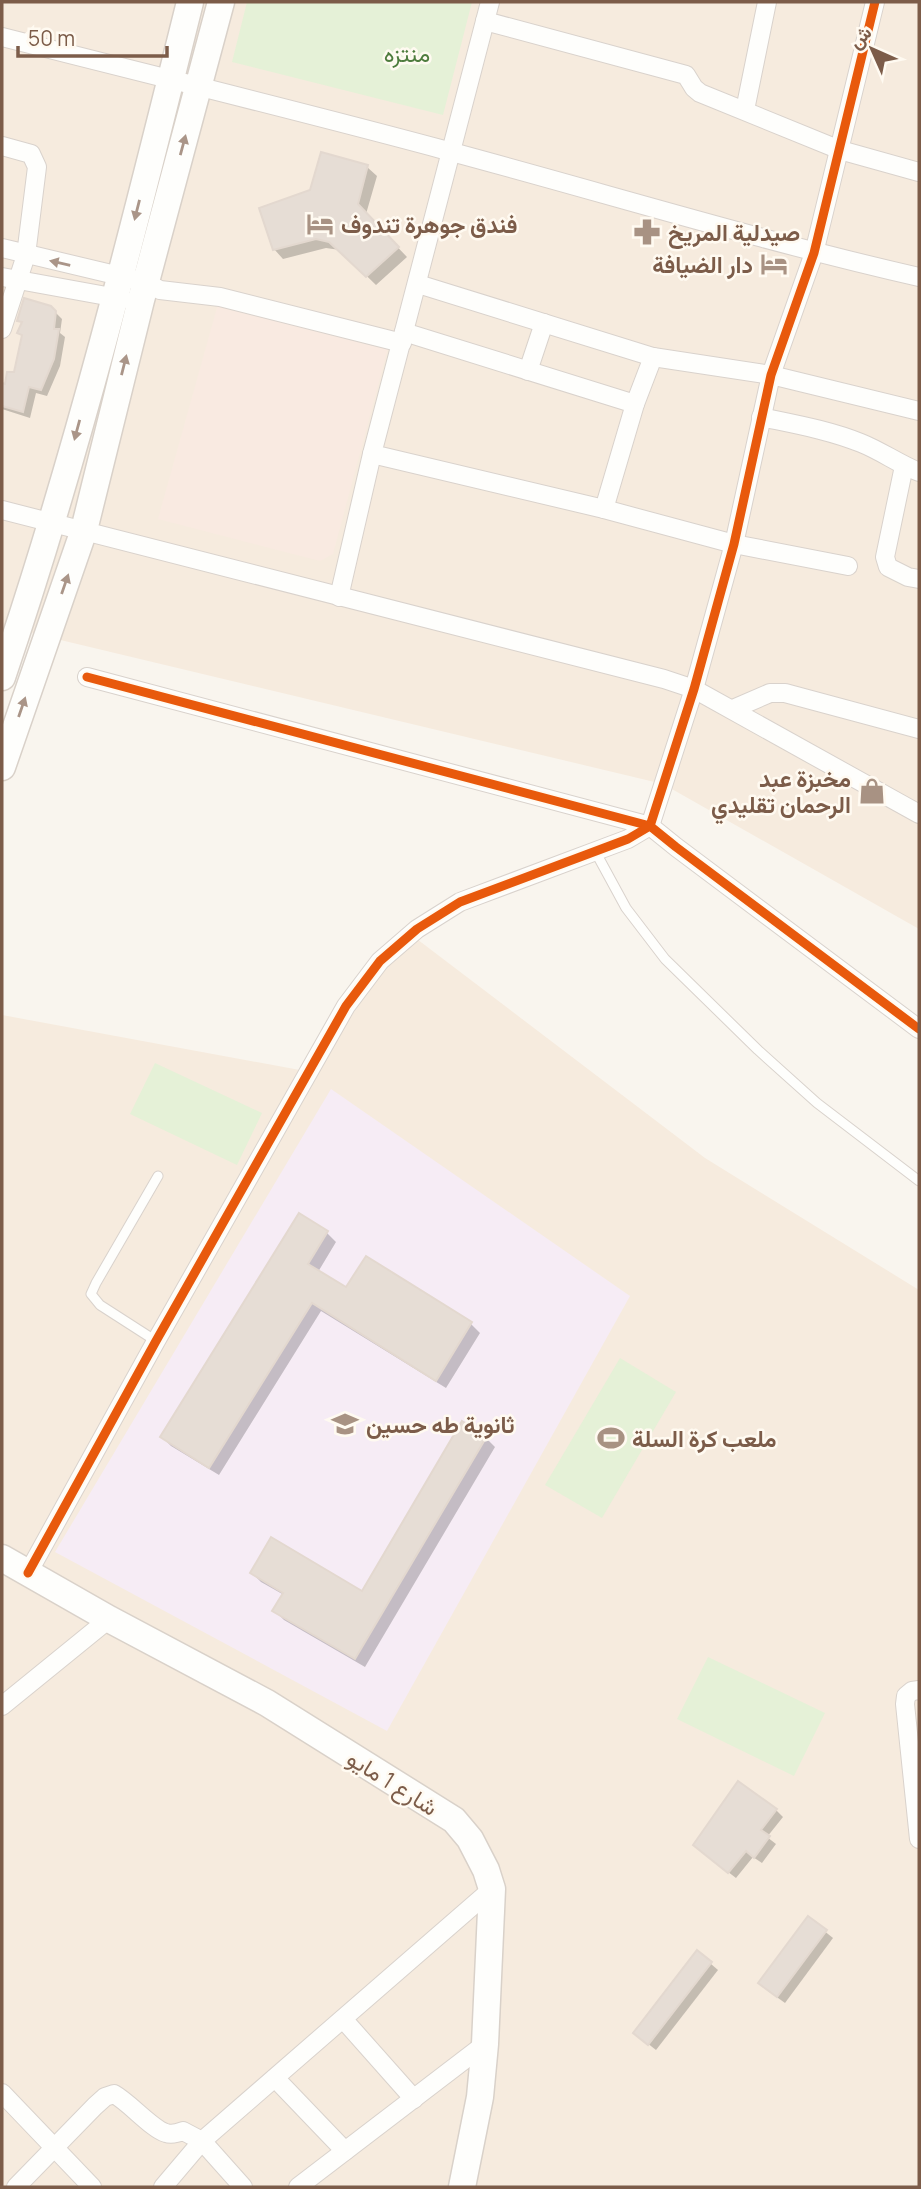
<svg xmlns="http://www.w3.org/2000/svg" width="921" height="2189" font-family="Manrope,Vazirmatn,sans-serif">
<style>
.residential{fill:#f6ebde}
.commercial{fill:#f9eae1}
.education{fill:#f6ecf5}
.green{fill:#e5f1d7}
.shadow{fill:#0003}
.building{fill:#e6ddd5;stroke:#e3d8cf;stroke-width:2}
.lines{fill:none;stroke-linecap:round;stroke-linejoin:round}
.lane-casing{stroke:#d9d2cc;stroke-width:11}
.street-casing{stroke:#d9d2cc;stroke-width:20}
.secondary-casing{stroke:#d9d1c9;stroke-width:29}
.lane{stroke:#fefefc;stroke-width:9}
.street{stroke:#fefefc;stroke-width:18}
.secondary{stroke:#fefefc;stroke-width:26}
.cycleway-casing{stroke:#fffaf1;stroke-width:13}
.cycleway{stroke:#e8590c;stroke-width:9}
.oneway{fill:#aa9588}
.labels{text-anchor:middle;dominant-baseline:central;stroke-width:5;stroke-linejoin:round;paint-order:stroke}
.park-label{font-size:23px;fill:#4e7c3d;stroke:#fffaf1}
.poi-label{font-size:23px;font-weight:bold;fill:#7c5c49;stroke:#fffaf1;text-anchor:start}
.street-label{font-size:23px;fill:#7c5c49;stroke:#fffaf1}
</style>
<rect width="100%" height="100%" fill="#f9f5ee"/>
<g class="residential">
<path d="M 2,2 L 919,2 L 919,929 L 663,784 L 2,626 Z"/>
<path d="M 405,930 L 705,1158 L 919,1290 L 919,2187 L 2,2187 L 2,1015 L 316,1073 Z"/>
</g>
<path class="commercial" d="M 218,304 L 388,348 L 333,554 L 320,561 L 158,519 Z"/>
<path class="education" d="M 331,1089 L 630,1296 L 387,1731 L 55,1552 Z"/>
<g class="green">
<path d="M 247,2 L 472,2 L 443,115 L 232,62 Z"/>
<path d="M 155,1063 L 262,1113 L 237,1165 L 130,1114 Z"/>
<path d="M 620,1358 L 676,1392 L 602,1518 L 545,1485 Z"/>
<path d="M 708,1657 L 825,1713 L 794,1776 L 677,1719 Z"/>
</g>
<g class="shadow">
<path d="M 367,167 L 377,176 L 366,214 L 407,257 L 376,285 L 340,250 L 326,248 L 283,259 L 274,249 L 312,191 Z"/>
<path d="M 50,307 L 62,319 L 60,333 L 65,337 L 60,366 L 47,396 L 36,393 L 30,418 L 2,409 L 2,385 L 6,387 L 15,374 L 23,336 L 23,324 L 19,320 Z"/>
<path d="M 300,1216 L 327,1233 L 336,1242 L 318,1272 L 347,1290 L 367,1258 L 471,1324 L 480,1333 L 446,1388 L 321,1311 L 219,1475 L 171,1446 L 162,1437 Z"/>
<path d="M 486,1438 L 495,1447 L 365,1667 L 284,1620 L 275,1611 L 284,1595 L 261,1582 L 252,1573 L 363,1593 Z"/>
<path d="M 776,1810 L 783,1817 L 767,1837 L 776,1844 L 762,1863 L 753,1857 L 736,1878 L 702,1852 Z"/>
<path d="M 808,1918 L 833,1938 L 785,2003 L 767,1990 Z"/>
<path d="M 697,1952 L 718,1970 L 656,2050 L 642,2039 Z"/>
</g>
<g class="building">
<path d="M 321,152 L 368,165 L 358,204 L 399,247 L 366,277 L 329,242 L 316,239 L 273,250 L 259,208 L 310,190 Z"/>
<path d="M 24,298 L 51,306 L 56,311 L 54,329 L 59,329 L 54,359 L 41,390 L 29,387 L 23,412 L 2,406 L 2,383 L 5,384 L 7,372 L 14,372 L 22,335 L 17,333 L 22,322 L 17,321 Z"/>
<path d="M 299,1213 L 328,1231 L 308,1264 L 346,1287 L 366,1256 L 472,1322 L 436,1381 L 312,1303 L 209,1468 L 160,1437 Z"/>
<path d="M 462,1421 L 487,1436 L 355,1659 L 272,1611 L 283,1593 L 250,1573 L 271,1537 L 362,1591 Z"/>
<path d="M 738,1781 L 777,1809 L 761,1830 L 770,1836 L 754,1858 L 746,1851 L 728,1873 L 693,1845 Z"/>
<path d="M 808,1916 L 827,1930 L 777,1997 L 758,1983 Z"/>
<path d="M 697,1950 L 712,1962 L 648,2045 L 633,2033 Z"/>
</g>
<g class="lines">
<g class="lane-casing">
<g id="lane">
<path d="M 595,851 L 626,908 L 665,959 L 758,1050 L 817,1103 L 919,1181"/>
<path d="M 156,1341 L 100,1305 L 91,1294 L 96,1283 L 158,1176"/>
</g>
</g>
<g class="street-casing">
<g id="street">
<path d="M 485,21 L 686,75 L 694,88 L 700,93 L 840,150 L 919,172"/>
<path d="M 2,37 C 151,75 300,111 448,151 C 605,193 761,241 919,277"/>
<path d="M 745,110 L 767,2"/>
<path d="M 2,146 L 31,154 L 37,167 L 26,255 L 2,329"/>
<path d="M 2,248 L 145,282 L 160,290 L 220,297 L 402,343"/>
<path d="M 2,277 L 123,299"/>
<path d="M 418,284 L 653,357 L 771,375 L 919,411"/>
<path d="M 404,332 L 635,404"/>
<path d="M 528,371 L 544,323"/>
<path d="M 761,417 C 794,424 829,430 861,443 C 881,451 899,464 919,472"/>
<path d="M 372,454 L 604,509 L 734,544 L 848,566"/>
<path d="M 904,466 L 885,557 L 888,567 L 908,577 L 919,579"/>
<path d="M 604,509 L 635,404 L 653,357"/>
<path d="M 2,510 L 664,679 L 694,689 L 919,814"/>
<path d="M 339,597 L 372,454 L 490,2"/>
<path d="M 87,677 L 650,826 L 694,689 L 734,544 L 771,375 L 814,253 L 875,2"/>
<path d="M 733,709 L 770,693 L 785,693 L 919,729"/>
<path d="M 28,1573 L 156,1341 L 346,1006 L 380,961 L 417,929 L 460,902 L 628,839 L 650,826 L 676,847 L 919,1029"/>
<path d="M 919,1690 L 912,1691 L 906,1696 L 905,1704 L 919,1839"/>
<path d="M 2,1706 L 109,1619"/>
<path d="M 343,2019 L 414,2099"/>
<path d="M 275,2078 L 345,2151"/>
<path d="M 2,2093 L 92,2187"/>
<path d="M 16,2187 L 95,2106 L 105,2097 L 114,2094 C 130,2103 152,2129 166,2133 C 172,2135 178,2133 183,2131 L 202,2141 L 492,1889"/>
<path d="M 163,2187 L 202,2141 L 243,2187"/>
<path d="M 298,2187 L 485,2044"/>
</g>
</g>
<g class="secondary-casing">
<g id="secondary">
<path d="M 2,677 C 77,456 134,228 190,2"/>
<path d="M 2,767 L 84,530 L 141,300 L 221,2"/>
<path d="M 2,1558 L 109,1619 L 267,1703 L 454,1820 L 470,1839 L 486,1870 L 492,1889 L 485,2044 L 480,2097 L 462,2187"/>
</g>
</g>
<use href="#lane" class="lane"/>
<use href="#street" class="street"/>
<use href="#secondary" class="secondary"/>
<g class="cycleway-casing">
<g id="cycleway">
<path d="M 87,677 L 650,826 L 694,689 L 734,544 L 771,375 L 814,253 L 875,2"/>
<path d="M 28,1573 L 156,1341 L 346,1006 L 380,961 L 417,929 L 460,902 L 628,839 L 650,826 L 676,847 L 919,1029"/>
</g>
</g>
<use href="#cycleway" class="cycleway"/>
</g>
<defs><path id="oneway-solid" d="M-6-.8H1V-3.2L6.5 0L1 3.2V.8H-6Z" transform="scale(1.75)"/></defs>
<g class="oneway">
<use href="#oneway-solid" transform="translate(183 145) rotate(-75)"/>
<use href="#oneway-solid" transform="translate(137 210) rotate(104)"/>
<use href="#oneway-solid" transform="translate(60 263) rotate(-167)"/>
<use href="#oneway-solid" transform="translate(124 365) rotate(-76)"/>
<use href="#oneway-solid" transform="translate(77 430) rotate(105)"/>
<use href="#oneway-solid" transform="translate(65 584) rotate(-71)"/>
<use href="#oneway-solid" transform="translate(22 707) rotate(-71)"/>
</g>
<defs>
<g id="hotel-bare" transform="scale(2.1)"><path d="M-6-4.5h1.5V1H6V5H4.5V3h-9V5H-6ZM-4 0a1.8 1.8 0 1 1 3.6 0ZM.5 0V-2.5h3Q6-2.5 6 0Z" fill="#a89283" stroke="#fffaf1" stroke-width="2.5" paint-order="stroke"/></g>
<g id="pharmacy-bare" transform="scale(2.1)"><path d="M-2-6h4v4h4v4h-4v4h-4v-4h-4v-4h4Z" fill="#a89283" stroke="#fffaf1" stroke-width="2.5" paint-order="stroke"/></g>
<g id="shop-bare" transform="scale(2.1)"><path d="M-5-2.5h2.3a2.7 3.5 0 0 1 5.4 0H5L5.5 6h-11ZM-1.5-2.5h3a1.5 2.3 0 0 0-3 0Z" fill="#a89283" stroke="#fffaf1" stroke-width="2.5" paint-order="stroke"/></g>
<g id="school-bare" transform="scale(2.1)"><path d="M0-5L7-2L0 1L-7-2ZM-4 1L0 2.5L4 1V4Q0 6-4 4Z" fill="#a89283" stroke="#fffaf1" stroke-width="2.5" paint-order="stroke"/></g>
<g id="stadium-bare" transform="scale(2.1)"><path d="M0-5a6.5 5 0 1 0 0 10a6.5 5 0 1 0 0-10ZM-3.5-1.8h7v3.6h-7Z" fill="#a89283" stroke="#fffaf1" stroke-width="2.5" paint-order="stroke"/></g>
</defs>
<g fill-rule="evenodd">
<use href="#hotel-bare" x="320" y="224"/>
<use href="#pharmacy-bare" x="647" y="232"/>
<use href="#hotel-bare" x="774" y="264"/>
<use href="#shop-bare" x="872" y="791"/>
<use href="#school-bare" x="345" y="1424"/>
<use href="#stadium-bare" x="611" y="1438"/>
</g>
<g class="labels">
<g class="park-label">
<text x="407" y="53">منتزه</text>
</g>
<g class="poi-label">
<text x="341" y="224">فندق جوهرة تندوف</text>
<text x="668" y="232">صيدلية المريخ</text>
<text x="753" y="264" text-anchor="end">دار الضيافة</text>
<text x="851" y="778" text-anchor="end">مخبزة عبد<tspan x="851" dy="26">الرحمان تقليدي</tspan></text>
<text x="366" y="1424">ثانوية طه حسين</text>
<text x="632" y="1438">ملعب كرة السلة</text>
</g>
<g class="street-label">
<text transform="translate(393 1782) rotate(32)">شارع 1 مايو</text>
</g>
</g>
<rect width="921" height="2189" fill="none" stroke="#7c5c49" stroke-width="7"/>
<g transform="translate(872 49) rotate(315)" stroke="#fffaf1" stroke-width="5" paint-order="stroke">
<path d="M0-5L12 26L0 18L-12 26Z" fill="#7c5c49"/>
<text y="-10" font-size="19" font-weight="bold" text-anchor="middle" fill="#7c5c49">ش</text>
</g>
<path d="M18 46v10h149v-10" fill="none" stroke="#7c5c49" stroke-width="3.5"/>
<text x="28" y="46" font-size="21" fill="#7c5c49" stroke="#fffaf1" stroke-width="5" paint-order="stroke">50 m</text>
</svg>
